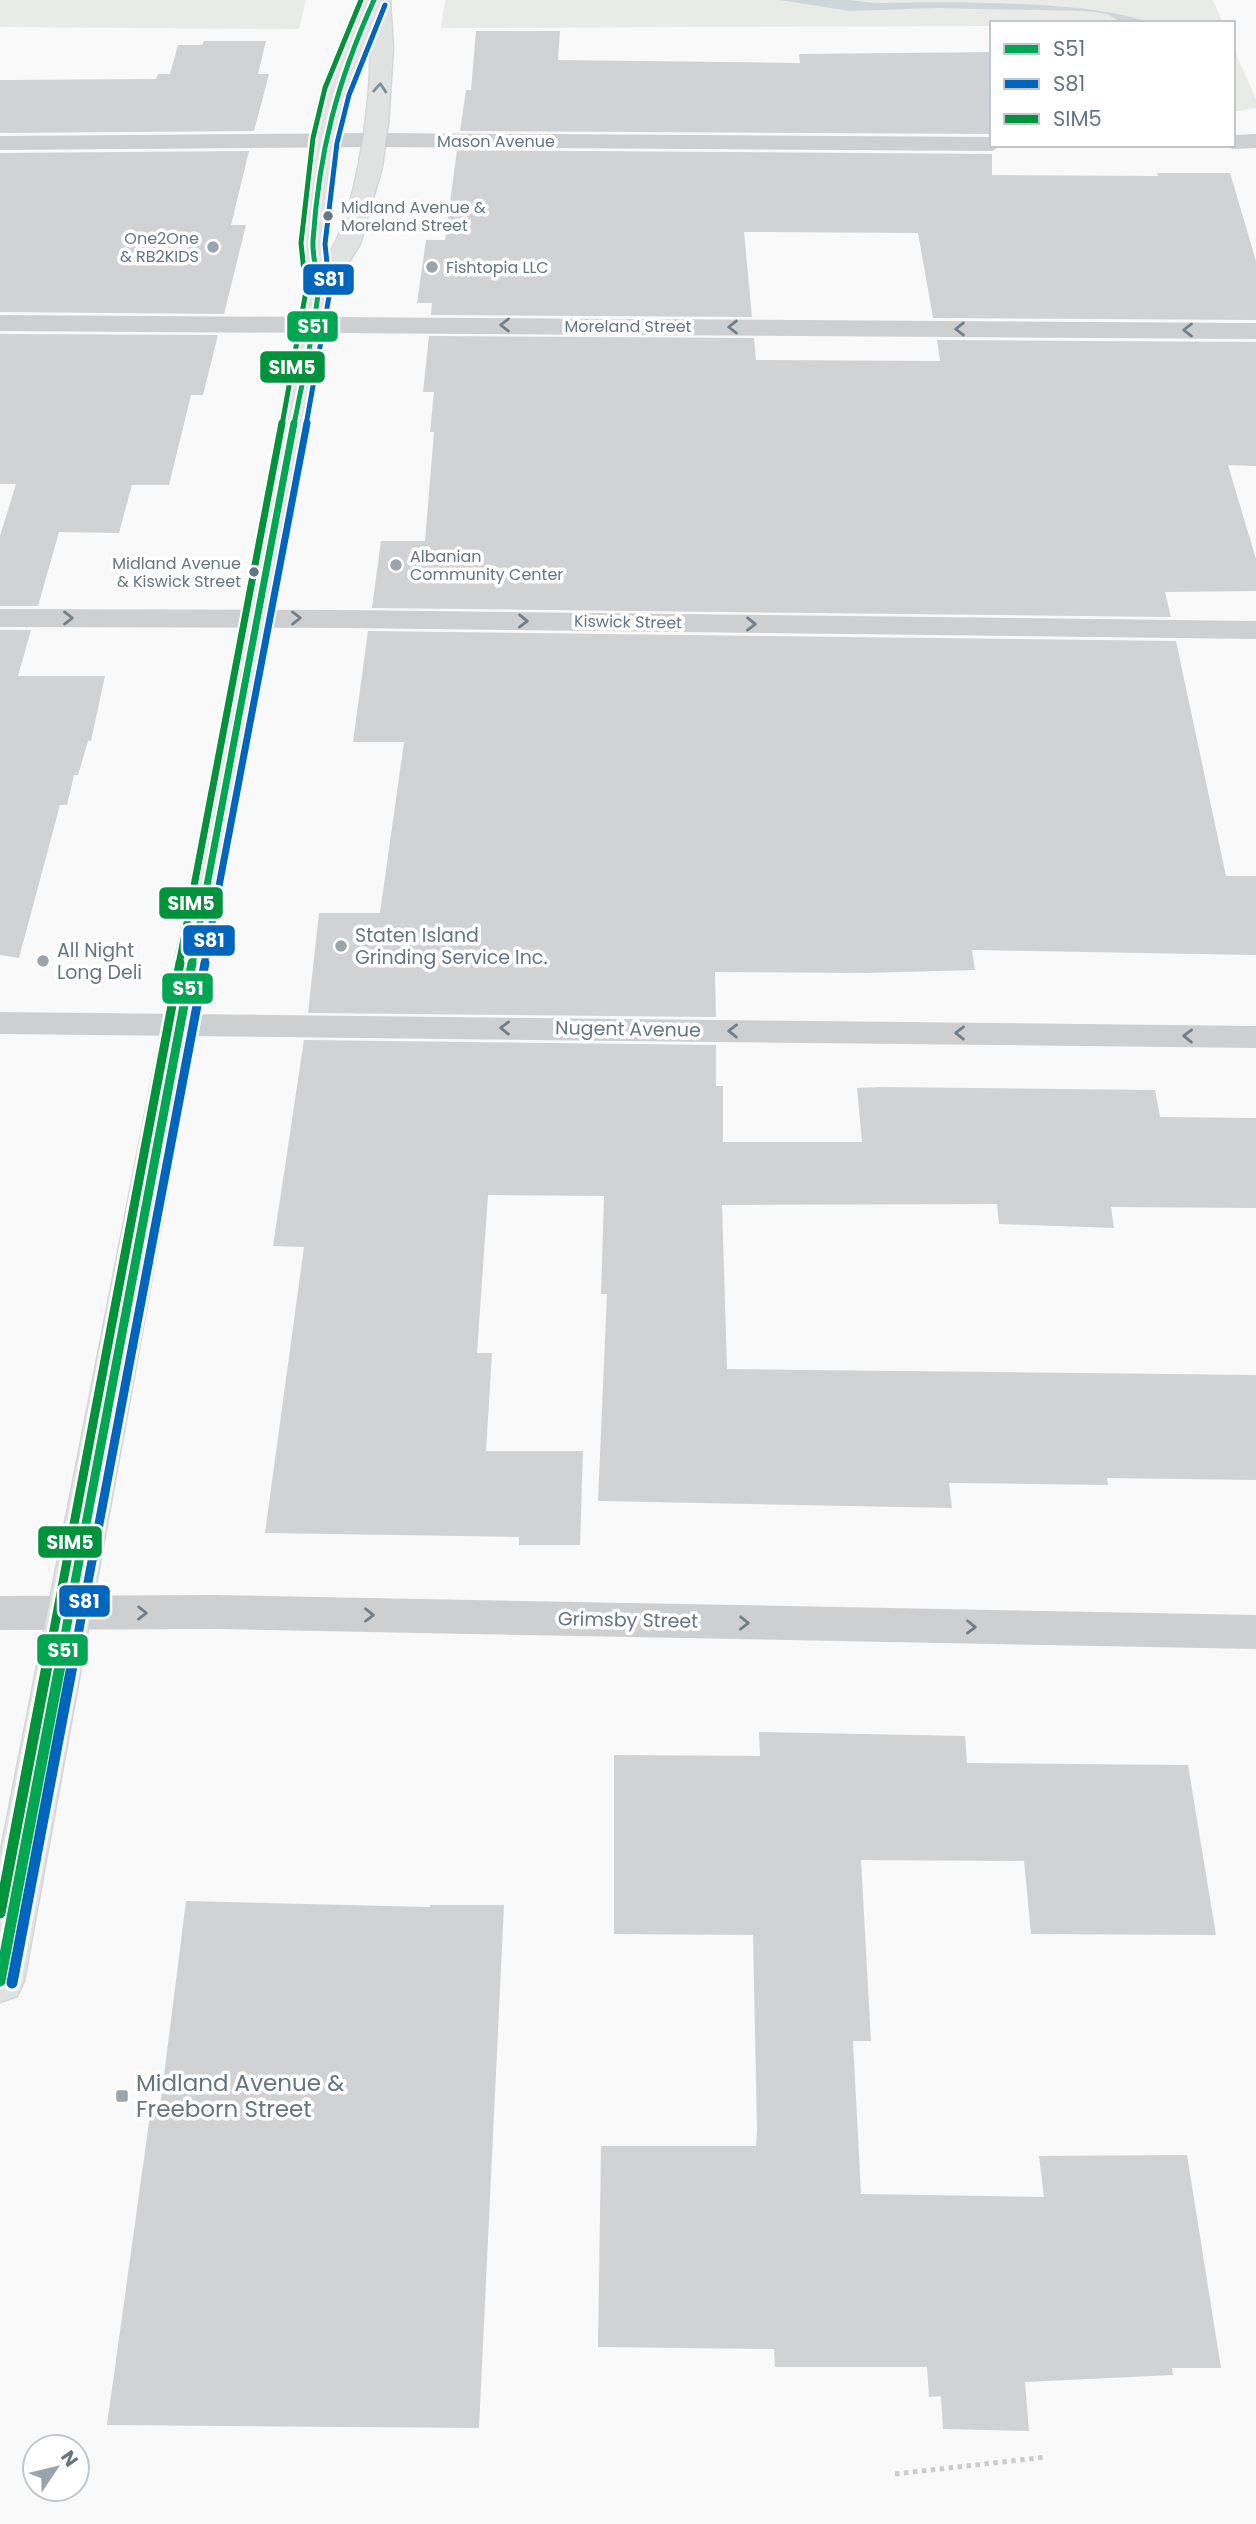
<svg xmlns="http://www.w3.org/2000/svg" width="1256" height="2524" font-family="Poppins,sans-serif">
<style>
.green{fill:#e8ebe6}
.water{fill:#ced6d9}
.building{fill:#d0d2d3}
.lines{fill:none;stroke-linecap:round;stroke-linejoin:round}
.secondary-casing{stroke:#d5d6d7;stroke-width:3}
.path{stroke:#cbcccd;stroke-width:5;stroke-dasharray:4.5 4.5;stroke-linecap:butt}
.minor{fill:#cecfd0;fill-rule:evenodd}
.secondary{fill:#e1e2e2;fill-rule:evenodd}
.bus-1-far3-casing{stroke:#fff;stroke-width:9}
.bus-1-far2-casing{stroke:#fff;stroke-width:11}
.bus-1-far1-casing{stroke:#fff;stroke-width:14}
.bus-1-casing{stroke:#fff;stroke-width:17}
.bus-2-far3-casing{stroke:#fff;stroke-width:9}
.bus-2-far2-casing{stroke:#fff;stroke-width:11}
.bus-2-far1-casing{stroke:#fff;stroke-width:14}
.bus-2-casing{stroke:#fff;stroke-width:17}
.bus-3-far3-casing{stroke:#fff;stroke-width:9}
.bus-3-far2-casing{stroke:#fff;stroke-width:11}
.bus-3-far1-casing{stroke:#fff;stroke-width:14}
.bus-3-casing{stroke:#fff;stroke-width:17}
.bus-1-far3{stroke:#00a651;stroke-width:5}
.bus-1-far2{stroke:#00a651;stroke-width:7}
.bus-1-far1{stroke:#00a651;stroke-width:9}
.bus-1{stroke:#00a651;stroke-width:11}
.bus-2-far3{stroke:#0065bd;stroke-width:5}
.bus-2-far2{stroke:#0065bd;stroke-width:7}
.bus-2-far1{stroke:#0065bd;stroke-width:9}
.bus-2{stroke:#0065bd;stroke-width:11}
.bus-3-far3{stroke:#00933c;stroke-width:5}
.bus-3-far2{stroke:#00933c;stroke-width:7}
.bus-3-far1{stroke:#00933c;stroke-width:9}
.bus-3{stroke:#00933c;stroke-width:11}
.oneway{stroke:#7e8c96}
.oneway2{stroke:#707f8b}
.bus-dot{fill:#657683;stroke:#fff;stroke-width:2.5}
.poi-dot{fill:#99a4ac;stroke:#fff;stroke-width:2.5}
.labels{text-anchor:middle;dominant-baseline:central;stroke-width:7;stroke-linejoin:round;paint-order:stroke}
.far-street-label{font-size:16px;fill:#657683;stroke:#fff}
.far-bus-label{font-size:16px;fill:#657683;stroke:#fff;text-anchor:start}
.far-poi-label{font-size:16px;fill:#657683;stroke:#fff;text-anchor:start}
.poi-label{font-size:19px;fill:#657683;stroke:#fff;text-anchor:start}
.street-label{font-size:19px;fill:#657683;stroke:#fff}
.near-poi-label{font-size:23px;fill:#657683;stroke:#fff;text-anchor:start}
.line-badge{stroke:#fff;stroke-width:2.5}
.badge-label{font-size:19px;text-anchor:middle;font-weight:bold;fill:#fff}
</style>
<rect width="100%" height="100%" fill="#f9f9f9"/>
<g class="green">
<path d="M 0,0 L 306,0 L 299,29 L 0,27 Z"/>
<path d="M 445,0 L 1213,0 L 1223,23 L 992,23 L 992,26 L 441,28 Z"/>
<path d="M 1233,47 L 1256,99 L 1256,108 L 1233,112 Z"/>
</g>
<path class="water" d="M 780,0 C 803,0 827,0 850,0 C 860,1 871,3 882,3 C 955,2 1089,0 1151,23 L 1123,23 L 1107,14 L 1087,11 L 935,8 L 850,11 Z"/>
<g class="building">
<path d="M 476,31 L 560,31 L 558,60 L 800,63 L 799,54 L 992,52 L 992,134 L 460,131 L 466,90 L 471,90 Z"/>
<path d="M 204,41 L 266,41 L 258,74 L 269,74 L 254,131 L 0,133 L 0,80 L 156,79 L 158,74 L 170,74 L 178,45 L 202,45 Z"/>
<path d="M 457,150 L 992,154 L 992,175 L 1158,176 L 1157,173 L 1230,173 L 1256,261 L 1256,320 L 933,318 L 918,233 L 744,232 L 752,317 L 431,315 L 432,303 L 417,303 L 426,240 L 445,240 Z"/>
<path d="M 249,151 L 231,225 L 246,225 L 224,314 L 0,312 L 0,153 Z"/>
<path d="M 0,334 L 218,335 L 203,395 L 191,395 L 169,485 L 132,485 L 119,533 L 59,532 L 38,606 L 0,606 L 0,536 L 16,484 L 0,484 Z"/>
<path d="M 429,336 L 754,338 L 756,360 L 940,361 L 937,340 L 1256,342 L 1256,466 L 1228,465 L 1256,559 L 1256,591 L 1165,592 L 1171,617 L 372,608 L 381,541 L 425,541 L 434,432 L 430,432 L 434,392 L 423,392 Z"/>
<path d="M 0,630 L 31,630 L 18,676 L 105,676 L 91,741 L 88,741 L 78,775 L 74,775 L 67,805 L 60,805 L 19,958 L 0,955 Z"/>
<path d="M 368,631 L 1176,641 L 1226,876 L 1256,876 L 1256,955 L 972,950 L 975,970 L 864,973 L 715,972 L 716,1017 L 308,1013 L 319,913 L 380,913 L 404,742 L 353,742 Z"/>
<path d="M 304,1040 L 716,1045 L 716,1086 L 723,1086 L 723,1142 L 862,1142 L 857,1088 L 880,1087 L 1155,1090 L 1160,1117 L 1256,1118 L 1256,1208 L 1111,1207 L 1114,1228 L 999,1224 L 997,1204 L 722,1205 L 727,1369 L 1256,1375 L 1256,1480 L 1107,1478 L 1108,1485 L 949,1483 L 952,1508 L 598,1501 L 607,1294 L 601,1294 L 604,1196 L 488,1195 L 477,1353 L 492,1353 L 486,1451 L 583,1451 L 580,1545 L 519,1545 L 519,1537 L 265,1533 L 304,1247 L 273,1246 Z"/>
<path d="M 759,1732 L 965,1736 L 967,1763 L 1188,1765 L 1216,1935 L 1031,1934 L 1024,1861 L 861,1860 L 871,2041 L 853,2041 L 861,2194 L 1044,2197 L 1039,2156 L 1187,2155 L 1221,2368 L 1172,2368 L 1173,2375 L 1025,2382 L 1029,2431 L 943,2429 L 941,2396 L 929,2397 L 927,2367 L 775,2367 L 774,2349 L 598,2347 L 601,2146 L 756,2146 L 757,2130 L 753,1935 L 614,1934 L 614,1755 L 760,1756 Z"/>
<path d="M 186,1901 L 430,1907 L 430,1905 L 504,1905 L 479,2428 L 107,2425 L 150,2115 L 159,2115 Z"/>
</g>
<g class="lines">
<g class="secondary-casing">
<path id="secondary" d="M 363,0 L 390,0 L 393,48 L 388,124 L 382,167 L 360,244 L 331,291 L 24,1981 L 17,1996 L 0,2002 L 0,1855 L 300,324 L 305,291 L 301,244 L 313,141 L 326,92 L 341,49 ZM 370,33 C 373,91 359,208 327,258 L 325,244 C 333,171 340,101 370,33 Z"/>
</g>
<path class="path" d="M 895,2474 L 1046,2457"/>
<g class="minor">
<path d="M 374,133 L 992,137 L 992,145 L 1003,145 L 992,151 L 374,147 L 0,150 L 0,136 Z"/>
<path d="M 1256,134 L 1256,148 L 1233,149 L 1224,145 L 1233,145 L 1233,135 Z"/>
<path d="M 0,315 L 1256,323 L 1256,339 L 0,331 Z"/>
<path d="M 0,609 L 346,610 L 1256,621 L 1256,639 L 346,628 L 0,627 Z"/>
<path d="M 0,1012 L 1256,1026 L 1256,1048 L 0,1034 Z"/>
<path d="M 215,1595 L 1256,1615 L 1256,1649 L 215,1629 L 0,1630 L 0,1596 Z"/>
</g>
<use href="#secondary" class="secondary"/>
<g class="bus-1-far3-casing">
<path id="bus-1-far3" d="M 294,425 C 302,382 313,338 318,294 C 319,276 312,259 313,241 C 319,151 337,82 374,0"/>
</g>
<g class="bus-1-far2-casing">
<path id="bus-1-far2" d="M 192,965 L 294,423"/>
</g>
<g class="bus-1-far1-casing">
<path id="bus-1-far1" d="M 62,1651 L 192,963"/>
</g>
<g class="bus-1-casing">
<path id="bus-1" d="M 0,1981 L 63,1650"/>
</g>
<g class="bus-2-far3-casing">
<path id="bus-2-far3" d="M 306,425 L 330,291 L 325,244 L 337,143 L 349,95 L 385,5"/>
</g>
<g class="bus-2-far2-casing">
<path id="bus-2-far2" d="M 204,965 L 307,423"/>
</g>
<g class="bus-2-far1-casing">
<path id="bus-2-far1" d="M 75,1651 L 205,963"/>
</g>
<g class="bus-2-casing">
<path id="bus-2" d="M 12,1983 L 75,1650"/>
</g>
<g class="bus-3-far3-casing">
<path id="bus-3-far3" d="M 282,425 L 306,291 L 301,243 L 313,138 L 325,88 L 361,0"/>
</g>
<g class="bus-3-far2-casing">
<path id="bus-3-far2" d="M 179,965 L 282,423"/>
</g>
<g class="bus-3-far1-casing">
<path id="bus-3-far1" d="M 50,1651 L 180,963"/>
</g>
<g class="bus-3-casing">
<path id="bus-3" d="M 0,1913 L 50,1650"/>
</g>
<use href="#bus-1-far3" class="bus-1-far3"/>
<use href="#bus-1-far2" class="bus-1-far2"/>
<use href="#bus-1-far1" class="bus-1-far1"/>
<use href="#bus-1" class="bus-1"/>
<use href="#bus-2-far3" class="bus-2-far3"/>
<use href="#bus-2-far2" class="bus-2-far2"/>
<use href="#bus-2-far1" class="bus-2-far1"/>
<use href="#bus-2" class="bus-2"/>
<use href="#bus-3-far3" class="bus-3-far3"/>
<use href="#bus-3-far2" class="bus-3-far2"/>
<use href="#bus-3-far1" class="bus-3-far1"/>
<use href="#bus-3" class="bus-3"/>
</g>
<defs><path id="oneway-chevron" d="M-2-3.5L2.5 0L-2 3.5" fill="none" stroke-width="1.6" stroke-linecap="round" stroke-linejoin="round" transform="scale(1.75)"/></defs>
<use class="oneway" href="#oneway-chevron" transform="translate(380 88) rotate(-86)"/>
<g class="oneway2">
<use href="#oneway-chevron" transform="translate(505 325) rotate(-180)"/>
<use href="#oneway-chevron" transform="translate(733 327) rotate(-180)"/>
<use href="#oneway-chevron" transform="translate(960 329) rotate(-180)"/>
<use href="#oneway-chevron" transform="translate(1188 330) rotate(-180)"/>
<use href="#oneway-chevron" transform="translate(68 618)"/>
<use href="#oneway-chevron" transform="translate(296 618)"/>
<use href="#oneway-chevron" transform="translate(523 621) rotate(1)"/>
<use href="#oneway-chevron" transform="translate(751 624) rotate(1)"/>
<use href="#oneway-chevron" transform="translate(505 1028) rotate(-179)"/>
<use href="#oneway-chevron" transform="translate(733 1031) rotate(-179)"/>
<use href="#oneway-chevron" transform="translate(960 1033) rotate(-179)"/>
<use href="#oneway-chevron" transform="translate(1188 1036) rotate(-179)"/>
<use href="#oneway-chevron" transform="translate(142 1613)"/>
<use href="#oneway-chevron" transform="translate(369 1615) rotate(1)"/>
<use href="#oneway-chevron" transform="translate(744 1623) rotate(1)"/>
<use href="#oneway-chevron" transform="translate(971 1627) rotate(1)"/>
</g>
<g class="bus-dot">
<circle cx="328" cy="216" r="6"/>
<circle cx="254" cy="572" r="6"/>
</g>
<g class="poi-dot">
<circle cx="213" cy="247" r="7"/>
<circle cx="432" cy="267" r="7"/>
<circle cx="396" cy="565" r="7"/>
<circle cx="341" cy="946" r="7"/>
<circle cx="43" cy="961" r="7"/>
<rect x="115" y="2089" width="14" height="14" rx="3.5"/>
</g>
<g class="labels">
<g class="far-street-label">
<text x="496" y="141">Mason Avenue</text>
<text x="628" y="326">Moreland Street</text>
<text transform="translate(628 622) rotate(1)">Kiswick Street</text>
</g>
<g class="far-bus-label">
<text x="341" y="207">Midland Avenue &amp;<tspan x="341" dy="18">Moreland Street</tspan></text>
<text x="241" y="563" text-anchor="end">Midland Avenue<tspan x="241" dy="18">&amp; Kiswick Street</tspan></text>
</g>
<g class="far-poi-label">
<text x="199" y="238" text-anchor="end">One2One<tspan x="199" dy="18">&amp; RB2KIDS</tspan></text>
<text x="446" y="267">Fishtopia LLC</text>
<text x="410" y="556">Albanian<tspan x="410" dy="18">Community Center</tspan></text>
</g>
<g class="poi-label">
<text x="355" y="935">Staten Island<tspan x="355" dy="22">Grinding Service Inc.</tspan></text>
<text x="57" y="950">All Night<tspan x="57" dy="22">Long Deli</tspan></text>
</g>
<g class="street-label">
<text transform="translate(628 1029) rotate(1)">Nugent Avenue</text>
<text transform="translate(628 1620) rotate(1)">Grimsby Street</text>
</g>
<g class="near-poi-label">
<text x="136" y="2083">Midland Avenue &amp;<tspan x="136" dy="26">Freeborn Street</tspan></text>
</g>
</g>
<g class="line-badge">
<rect x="302" y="263" width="53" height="33" rx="7" fill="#0065bd"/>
<rect x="286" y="310" width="53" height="33" rx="7" fill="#00a651"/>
<rect x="259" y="350" width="67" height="34" rx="7" fill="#00933c"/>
<rect x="158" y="886" width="66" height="34" rx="7" fill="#00933c"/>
<rect x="182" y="924" width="54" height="33" rx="7" fill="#0065bd"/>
<rect x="161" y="972" width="53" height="33" rx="7" fill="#00a651"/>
<rect x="37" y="1525" width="66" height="34" rx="7" fill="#00933c"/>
<rect x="58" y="1584" width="53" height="34" rx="7" fill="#0065bd"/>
<rect x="36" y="1633" width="53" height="34" rx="7" fill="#00a651"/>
</g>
<g class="badge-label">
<text x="329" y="286">S81</text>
<text x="313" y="333">S51</text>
<text x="292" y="374">SIM5</text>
<text x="191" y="910">SIM5</text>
<text x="209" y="947">S81</text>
<text x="188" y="995">S51</text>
<text x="70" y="1549">SIM5</text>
<text x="84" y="1608">S81</text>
<text x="63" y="1657">S51</text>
</g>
<rect x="990" y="21" width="245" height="126" fill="#ffffff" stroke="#c1c8cd" stroke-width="2"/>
<rect x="1004" y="44" width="35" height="10" fill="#00a651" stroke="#c1c8cd" stroke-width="2"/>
<text x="1053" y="56" font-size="21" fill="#657683">S51</text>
<rect x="1004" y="79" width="35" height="10" fill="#0065bd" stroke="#c1c8cd" stroke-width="2"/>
<text x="1053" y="91" font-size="21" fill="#657683">S81</text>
<rect x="1004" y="114" width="35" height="10" fill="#00933c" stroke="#c1c8cd" stroke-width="2"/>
<text x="1053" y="126" font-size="21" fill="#657683">SIM5</text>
<g transform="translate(56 2468) rotate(55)"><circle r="33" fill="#ffffff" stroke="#c1c8cd" stroke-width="2"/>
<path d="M0-5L12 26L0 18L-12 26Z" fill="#99a4ac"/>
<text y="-10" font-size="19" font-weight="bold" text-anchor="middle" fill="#657683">N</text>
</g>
</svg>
